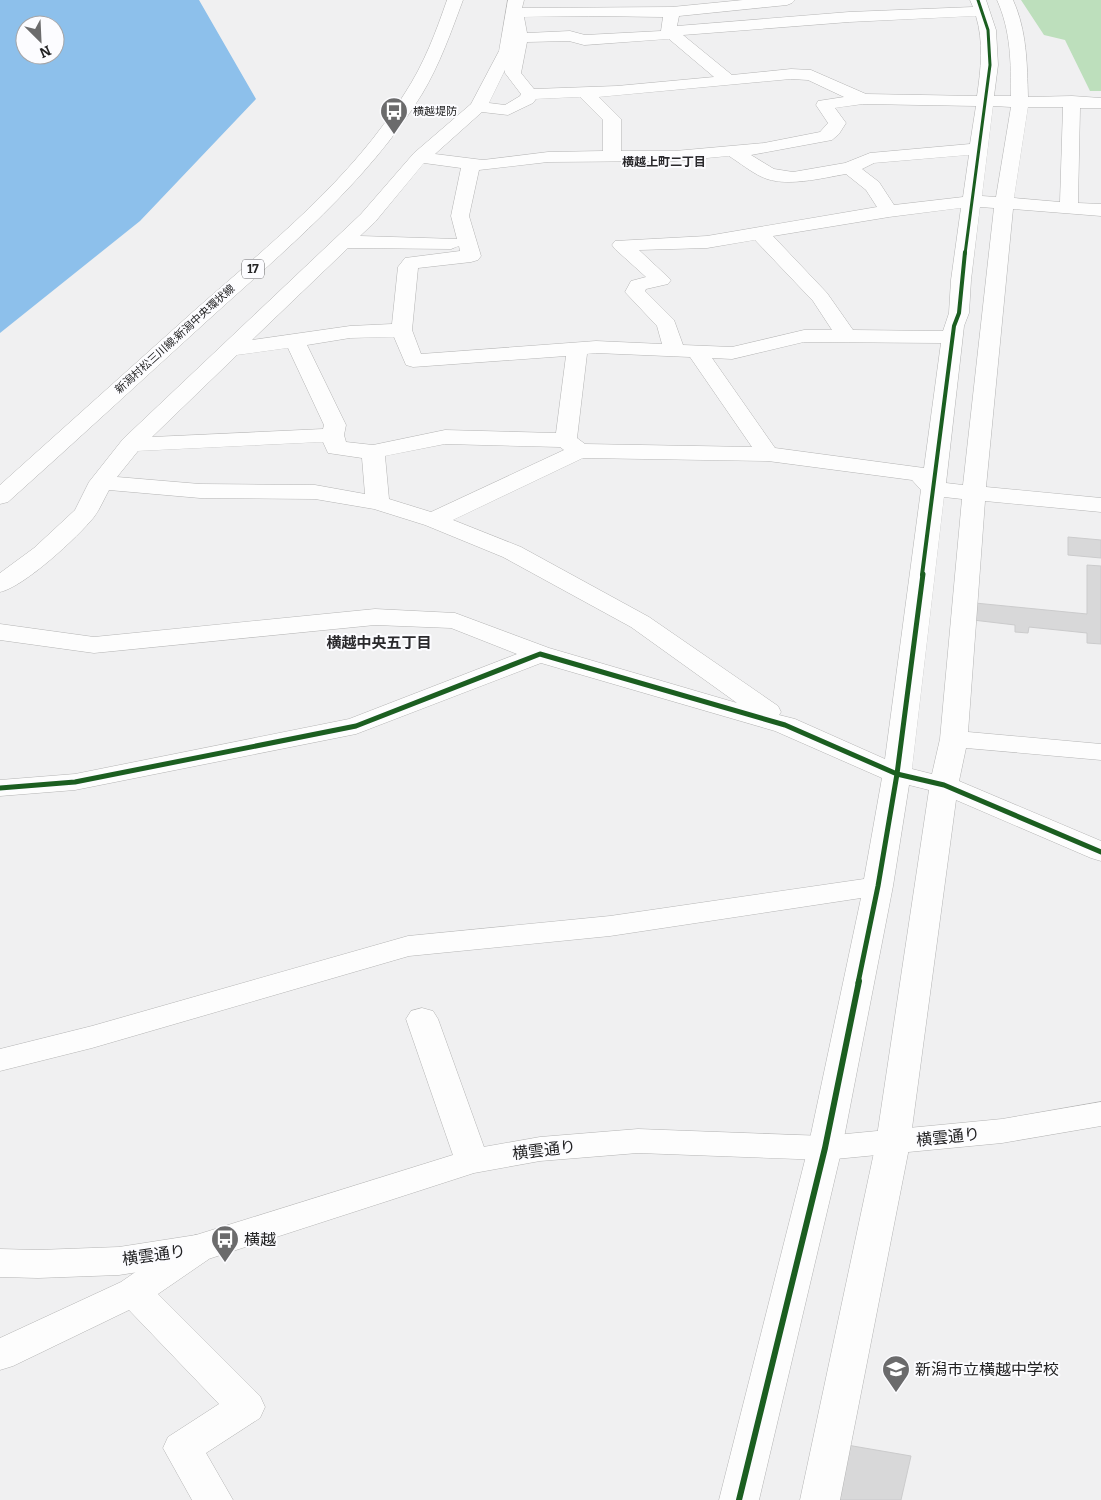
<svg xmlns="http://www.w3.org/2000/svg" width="1101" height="1500" font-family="Bitter,'Noto Sans JP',serif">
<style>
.green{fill:#bddfbc}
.water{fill:#8dc0eb;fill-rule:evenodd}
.building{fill:#d8d8d9;stroke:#cbcbcc}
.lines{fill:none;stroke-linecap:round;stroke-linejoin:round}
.minor-casing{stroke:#b4b4b4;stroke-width:1}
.major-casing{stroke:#b4b4b4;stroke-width:1}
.minor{fill:#fdfdfd;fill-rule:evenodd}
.major{fill:#fdfdfd;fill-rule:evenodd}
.cycleway-far3-casing{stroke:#fcfcff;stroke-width:5}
.cycleway-far2-casing{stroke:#fcfcff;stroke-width:6}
.cycleway-far1-casing{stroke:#fcfcff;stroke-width:8}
.cycleway-casing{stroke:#fcfcff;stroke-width:9}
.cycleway-far3{stroke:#1b5e20;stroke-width:3}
.cycleway-far2{stroke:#1b5e20;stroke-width:4}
.cycleway-far1{stroke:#1b5e20;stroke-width:5}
.cycleway{stroke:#1b5e20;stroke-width:6}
.labels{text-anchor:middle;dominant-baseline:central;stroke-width:4;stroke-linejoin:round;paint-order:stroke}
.far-poi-label{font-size:11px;fill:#232324;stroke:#fcfcff;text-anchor:start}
.far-street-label{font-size:11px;fill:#232324;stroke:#fcfcff}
.far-neighbourhood-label{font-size:12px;font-weight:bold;fill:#2a292c;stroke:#fcfcff}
.shield{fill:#fcfcff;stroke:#646466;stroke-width:1}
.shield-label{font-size:12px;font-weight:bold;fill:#232324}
.neighbourhood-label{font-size:15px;font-weight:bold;fill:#2a292c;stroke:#fcfcff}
.near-street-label{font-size:16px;fill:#232324;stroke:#fcfcff}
.near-poi-label{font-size:16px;fill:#232324;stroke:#fcfcff;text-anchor:start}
</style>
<rect width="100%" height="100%" fill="#f0f0f1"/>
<path class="green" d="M 1021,0 L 1101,0 L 1101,91 L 1090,91 L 1065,40 L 1044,35 Z"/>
<path class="water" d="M 0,0 L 199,0 L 256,99 L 140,221 L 0,333 ZM 25,25 L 55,25 L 55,55 L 25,55 Z"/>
<g class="building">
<path d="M 1068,537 L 1101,540 L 1101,558 L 1068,555 Z"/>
<path d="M 1087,565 L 1101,566 L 1101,644 L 1087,643 L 1087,633 L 1029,627 L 1028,633 L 1015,632 L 1015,625 L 973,620 L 975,603 L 1087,614 Z"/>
<path d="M 847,1445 L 911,1456 L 901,1500 L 835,1500 Z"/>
</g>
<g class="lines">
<g class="minor-casing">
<g id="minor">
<path d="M 508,0 L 524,0 L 522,8 L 672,7 L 743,0 L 795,0 L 792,3 L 787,5 L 679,16 L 677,26 L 849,12 L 973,7 L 970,0 L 986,0 L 996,30 L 998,65 L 994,96 L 1011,96 C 1011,63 1011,31 997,0 L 1013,0 C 1027,31 1027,64 1028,97 L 1072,96 L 1101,98 L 1101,108 L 1080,108 L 1078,203 L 1101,204 L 1101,216 L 1013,209 L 986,487 L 1101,498 L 1101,512 L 985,501 L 968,732 L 1101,744 L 1101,760 L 966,748 L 959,781 L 1101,841 L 1101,861 L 1091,858 L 956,800 L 910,1143 L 840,1500 L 800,1500 L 876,1143 L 929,790 L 909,785 L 893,886 L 842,1148 L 759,1500 L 719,1500 L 808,1148 L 861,898 L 610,936 L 409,956 L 92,1048 L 0,1071 L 0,1049 L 92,1026 L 408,936 L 610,916 L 864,879 L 882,778 L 775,731 L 541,663 L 356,734 L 75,790 L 0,796 L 0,780 L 75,774 L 349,719 L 517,654 L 451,628 L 375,625 L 94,653 L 0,640 L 0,624 L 94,637 L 375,609 L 455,613 L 549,648 L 737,703 L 631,627 L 503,557 L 425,525 L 374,509 L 315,499 L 200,498 L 109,490 C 104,499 100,509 94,517 C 78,537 24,587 0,592 L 0,573 L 34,548 L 75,510 L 89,482 L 123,439 L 361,214 L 414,153 L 471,104 L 499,51 ZM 589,16 L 663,17 L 661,31 L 585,35 L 570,31 L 527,33 L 524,17 ZM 976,16 C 984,42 981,69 977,96 L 866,94 L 811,70 L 791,69 L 732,75 L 683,35 L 849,22 ZM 669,39 L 714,77 L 617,86 L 534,89 L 521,73 L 527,42 L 569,41 L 584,45 ZM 505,70 L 505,73 L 521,94 L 520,96 L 505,105 L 489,103 ZM 791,79 L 808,80 L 844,97 L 818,101 L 816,105 L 828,123 L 820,132 L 764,143 L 675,151 L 621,151 L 621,119 L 599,97 ZM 580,97 L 603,120 L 603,151 L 548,152 L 483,160 L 435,154 L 482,112 L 508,115 L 533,103 L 536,99 ZM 863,104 L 976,106 L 970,144 L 870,153 L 845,163 L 793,172 L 774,169 L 751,155 L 832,140 L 839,134 L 846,123 L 835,108 ZM 993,106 L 1011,107 L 996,197 L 982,196 ZM 1028,107 L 1063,107 L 1060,202 L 1014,198 ZM 969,155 L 963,197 L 894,205 L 879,182 L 862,169 L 874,163 ZM 729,156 C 740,163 751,172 762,177 C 785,188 822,178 846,174 L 866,190 L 877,207 L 707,236 L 615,241 L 612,245 L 615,249 L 646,277 L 631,281 L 625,292 L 657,326 L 662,344 L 596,341 L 421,354 L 412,330 L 418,268 L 471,262 L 478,260 L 481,256 L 469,216 L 479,170 L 548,162 L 675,161 ZM 424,163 L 461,168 L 451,216 L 457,239 L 360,236 L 375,222 ZM 980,207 L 994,208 L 963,485 L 946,483 L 964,326 L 969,313 L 971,280 ZM 961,208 L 951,280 L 949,313 L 943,331 L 853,330 L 827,293 L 773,236 L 889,217 ZM 755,240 L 813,301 L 832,330 L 804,330 L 732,347 L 683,345 L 674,320 L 645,291 L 646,289 L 668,284 L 671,280 L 639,250 L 707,248 ZM 459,246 L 460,251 L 405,258 L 398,267 L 392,324 L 350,326 L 252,340 L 348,248 L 451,249 ZM 394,337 L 406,365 L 413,367 L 566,356 L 556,433 L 445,430 L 373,445 L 346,442 L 344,435 L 346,425 L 307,345 L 350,338 ZM 804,342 L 941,343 L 924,468 L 775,448 L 712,358 L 732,359 ZM 288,348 L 324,425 L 323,429 L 152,437 L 237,355 ZM 596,353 L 690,357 L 752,447 L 585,444 L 577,438 L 587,354 ZM 323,442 L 328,453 L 362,458 L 365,494 L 315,485 L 200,484 L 117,477 L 138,451 ZM 445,444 L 560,447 L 564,450 L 431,512 L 389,499 L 385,456 ZM 583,458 L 768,461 L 912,480 L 921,490 L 885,759 L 795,719 L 779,715 L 781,712 L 778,706 L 649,617 L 521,547 L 453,520 ZM 944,497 L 962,499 L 940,739 L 932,774 L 912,769 Z"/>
<path d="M 422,1008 L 433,1011 L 438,1019 L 489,1161 L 484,1170 L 472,1173 L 460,1170 L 455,1161 L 406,1019 L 411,1011 Z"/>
<path d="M 196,1235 L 209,1239 L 214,1249 L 209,1259 L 158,1294 L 260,1396 L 265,1407 L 260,1418 L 206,1453 L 233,1500 L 192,1500 L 163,1448 L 168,1437 L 219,1404 L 129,1310 L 13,1366 L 0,1370 L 0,1338 L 121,1282 L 183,1239 Z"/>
</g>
</g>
<g class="major-casing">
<g id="major">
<path d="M 447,0 L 463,0 C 451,32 440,64 422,94 C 367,183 284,251 207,321 C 141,381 75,442 8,502 L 0,504 L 0,485 C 65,427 130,368 195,310 C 270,244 352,179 405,93 C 424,64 436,32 447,0 Z"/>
<path d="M 1101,1102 L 1101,1126 L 1002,1143 L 825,1160 L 638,1153 L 540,1161 L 474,1173 L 196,1263 L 119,1275 L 38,1278 L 0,1277 L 0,1249 L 38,1250 L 119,1247 L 196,1235 L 472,1149 L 540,1137 L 638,1129 L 825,1136 L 1002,1119 Z"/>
</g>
</g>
<use href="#minor" class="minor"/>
<use href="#major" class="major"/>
<g class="cycleway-far3-casing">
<path id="cycleway-far3" d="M 965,254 L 990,65 L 988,30 L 978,0"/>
</g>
<g class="cycleway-far2-casing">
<path id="cycleway-far2" d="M 922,575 L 954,326 L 959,313 L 965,252"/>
</g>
<g class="cycleway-far1-casing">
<g id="cycleway-far1">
<path d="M 0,788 L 75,782 L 356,726 L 540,654 L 785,725 L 897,774 L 944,785 L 1101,852"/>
<path d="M 858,983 L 878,886 L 897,774 L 923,574"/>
</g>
</g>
<g class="cycleway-casing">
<path id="cycleway" d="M 739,1500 L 825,1148 L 859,981"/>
</g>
<use href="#cycleway-far3" class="cycleway-far3"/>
<use href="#cycleway-far2" class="cycleway-far2"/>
<use href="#cycleway-far1" class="cycleway-far1"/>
<use href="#cycleway" class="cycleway"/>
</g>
<defs>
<g id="bus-pin" transform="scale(1.4375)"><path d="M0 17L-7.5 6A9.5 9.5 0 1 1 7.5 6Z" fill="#6b6b6c" stroke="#fcfcff"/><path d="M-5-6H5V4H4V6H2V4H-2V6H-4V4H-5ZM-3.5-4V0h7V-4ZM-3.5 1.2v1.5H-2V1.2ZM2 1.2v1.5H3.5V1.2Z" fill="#fff"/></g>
<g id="school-pin" transform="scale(1.4375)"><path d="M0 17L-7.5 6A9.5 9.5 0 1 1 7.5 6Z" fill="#6b6b6c" stroke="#fcfcff"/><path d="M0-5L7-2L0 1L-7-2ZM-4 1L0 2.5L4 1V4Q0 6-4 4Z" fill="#fff"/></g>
</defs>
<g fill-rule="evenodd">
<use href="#bus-pin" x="394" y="111"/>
<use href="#bus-pin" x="225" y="1239"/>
<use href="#school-pin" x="896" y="1369"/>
</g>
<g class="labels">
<g class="far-poi-label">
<text x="413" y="111">横越堤防</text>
</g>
<g class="far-street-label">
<text transform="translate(175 339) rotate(-42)">新潟村松三川線;新潟中央環状線</text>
</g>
<g class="far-neighbourhood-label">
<text x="664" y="162">横越上町二丁目</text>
</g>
<rect class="shield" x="242" y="259.5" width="22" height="19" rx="4"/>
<g class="shield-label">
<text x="253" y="269">17</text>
</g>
<g class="neighbourhood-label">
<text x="379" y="643">横越中央五丁目</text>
</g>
<g class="near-street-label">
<text transform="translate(948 1137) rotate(-6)">横雲通り</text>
<text transform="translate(544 1150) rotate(-7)">横雲通り</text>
<text transform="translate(154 1255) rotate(-8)">横雲通り</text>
</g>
<g class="near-poi-label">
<text x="244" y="1239">横越</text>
<text x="915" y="1369">新潟市立横越中学校</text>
</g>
</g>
<g transform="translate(40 40) rotate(156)"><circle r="24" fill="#fcfcff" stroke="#a5a5a7"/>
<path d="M0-4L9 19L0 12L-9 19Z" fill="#6b6b6c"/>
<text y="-8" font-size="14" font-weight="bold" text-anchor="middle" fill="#232324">N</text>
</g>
</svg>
